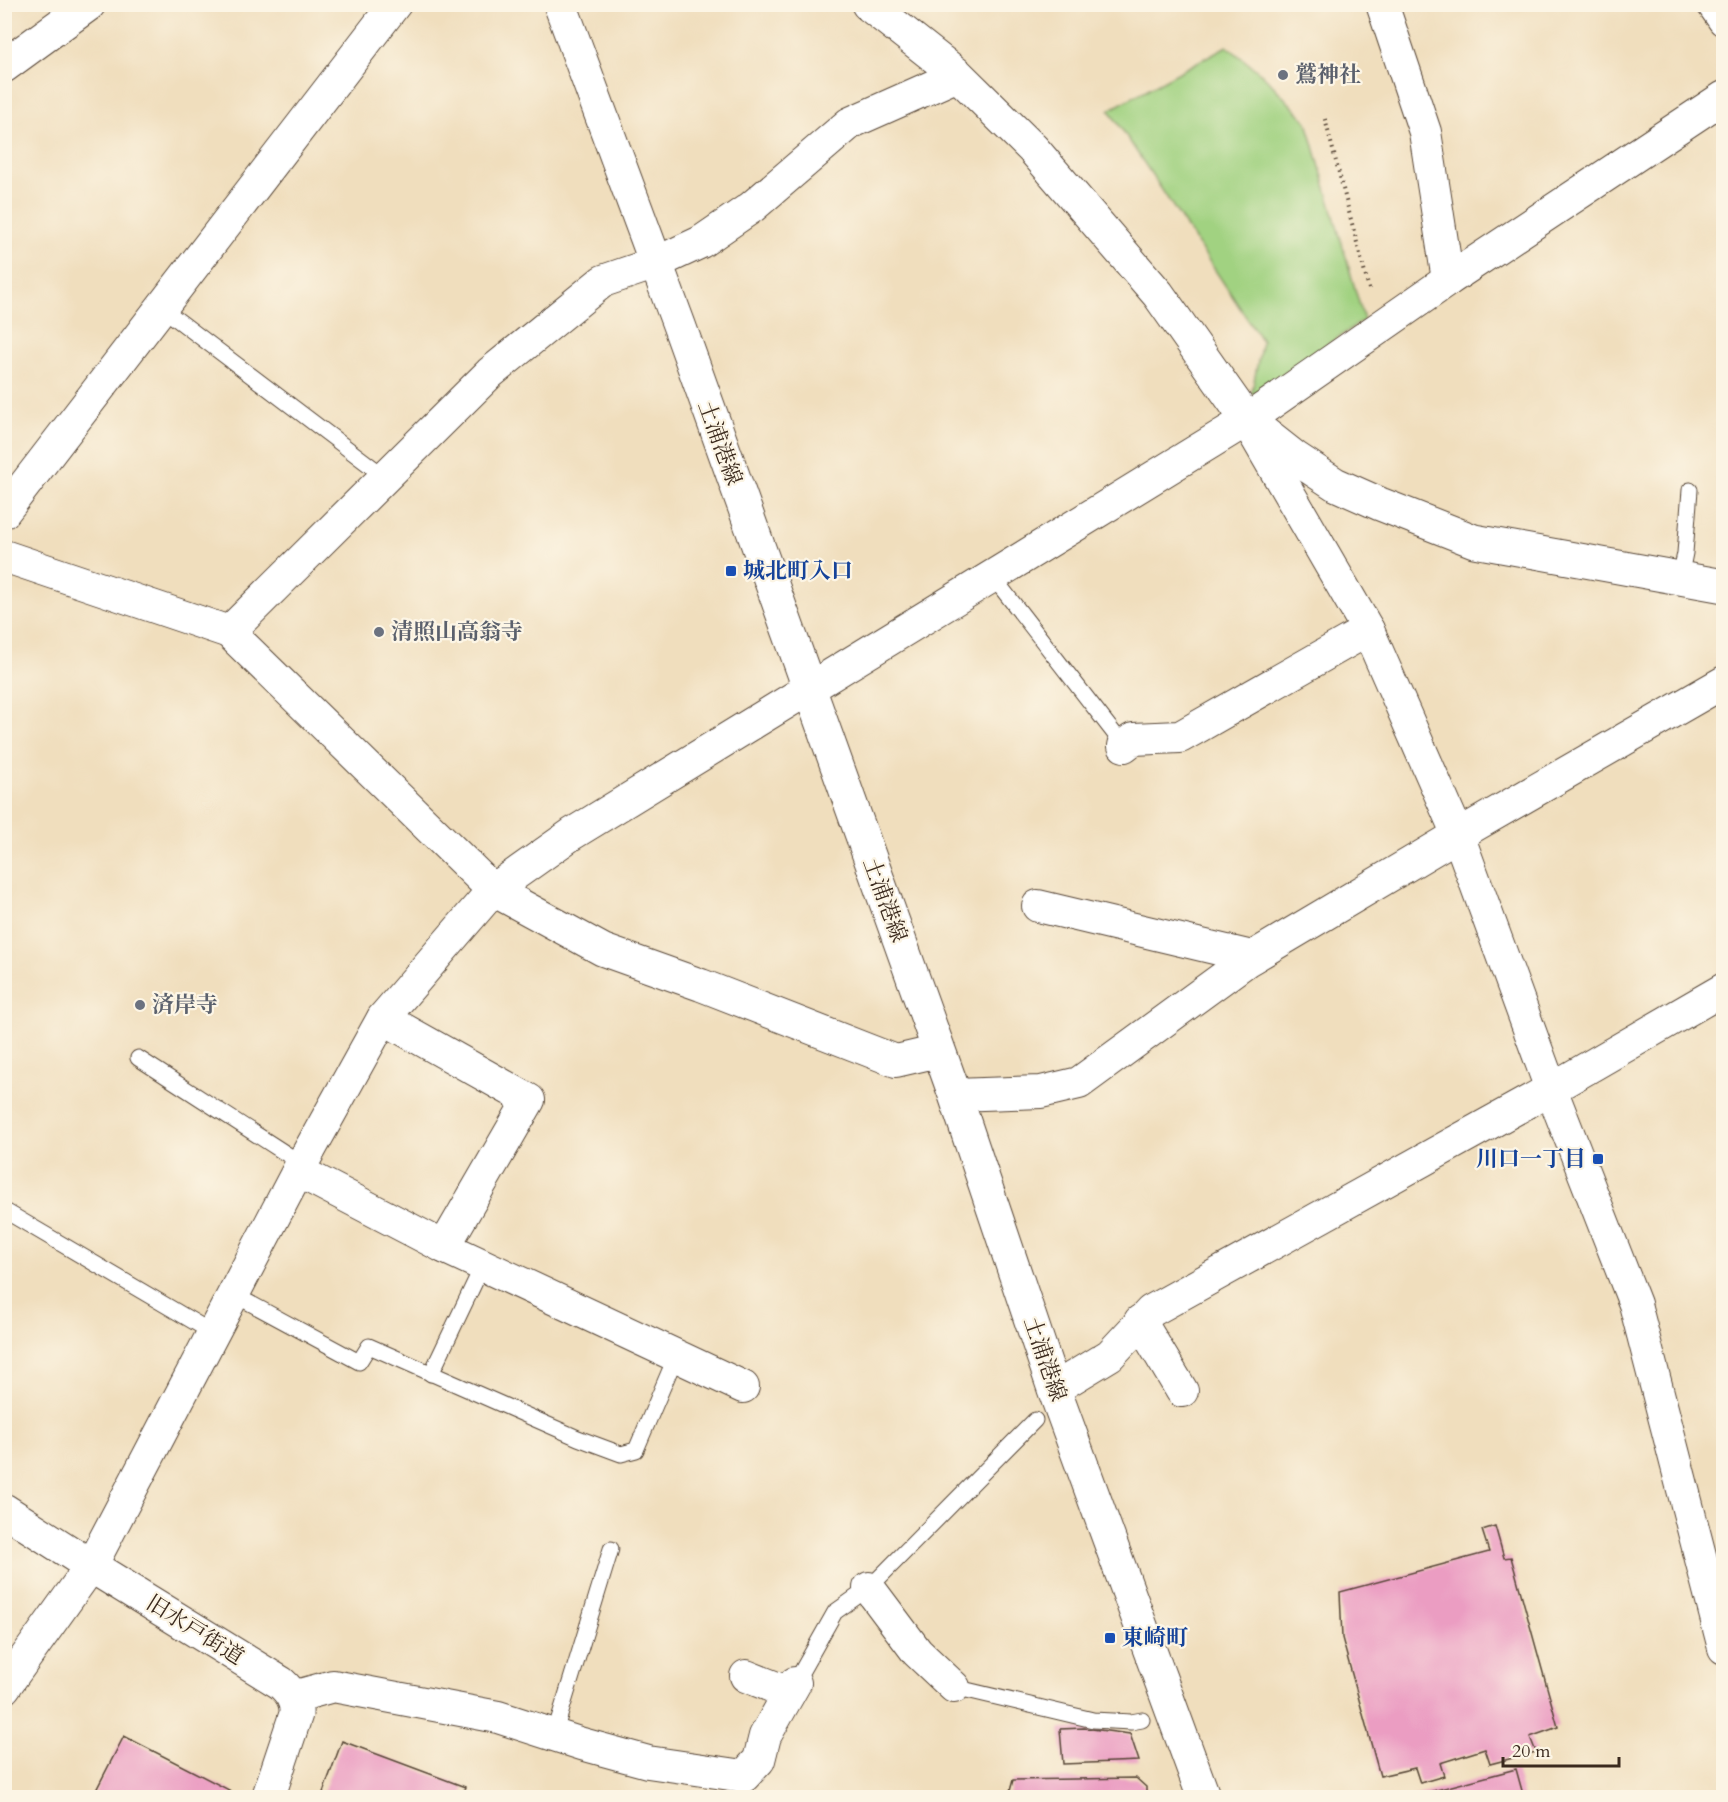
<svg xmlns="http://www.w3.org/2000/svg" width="1728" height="1802" font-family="Cardo,'Noto Serif JP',serif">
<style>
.green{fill:#a1d281;stroke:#6e7e50;stroke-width:1.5}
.building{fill:#eb9dc2}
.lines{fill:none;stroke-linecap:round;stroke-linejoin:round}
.lane-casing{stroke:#564536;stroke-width:17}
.street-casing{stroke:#564536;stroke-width:34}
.secondary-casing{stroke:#564536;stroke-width:35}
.path{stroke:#564536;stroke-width:4;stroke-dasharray:1.5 4.5;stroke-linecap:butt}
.lane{stroke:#fff;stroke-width:15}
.street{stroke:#fff;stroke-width:32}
.secondary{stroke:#fff;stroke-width:33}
.worship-dot{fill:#6b7280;stroke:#fcf5e5;stroke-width:2}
.transit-dot{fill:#1a4fb4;stroke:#fcf5e5;stroke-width:2}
.labels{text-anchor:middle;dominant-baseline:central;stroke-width:4.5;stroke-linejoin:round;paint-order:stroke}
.worship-label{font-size:22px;font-weight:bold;fill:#5b616d;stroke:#fcf5e5;text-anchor:start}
.street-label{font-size:22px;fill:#3b2a1e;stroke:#fcf5e5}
.transit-label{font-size:22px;font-weight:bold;fill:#164399;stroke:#fcf5e5;text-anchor:start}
</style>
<rect width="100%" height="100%" fill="#fcf5e5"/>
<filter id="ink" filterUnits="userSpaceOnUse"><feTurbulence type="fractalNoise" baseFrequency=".0167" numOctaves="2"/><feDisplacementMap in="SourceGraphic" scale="12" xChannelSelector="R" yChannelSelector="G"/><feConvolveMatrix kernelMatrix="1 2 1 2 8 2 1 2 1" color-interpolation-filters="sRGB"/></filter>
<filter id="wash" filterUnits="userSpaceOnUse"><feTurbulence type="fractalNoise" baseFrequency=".008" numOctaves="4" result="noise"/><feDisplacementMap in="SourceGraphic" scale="24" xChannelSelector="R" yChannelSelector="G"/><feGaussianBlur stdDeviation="1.35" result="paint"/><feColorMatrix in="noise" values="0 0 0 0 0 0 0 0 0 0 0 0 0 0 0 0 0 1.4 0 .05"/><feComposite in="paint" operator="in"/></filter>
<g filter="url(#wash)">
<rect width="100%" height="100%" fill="#f0debd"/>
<path class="green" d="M 1227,46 L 1265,77 L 1307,122 L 1364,320 L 1251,396 L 1262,341 L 1109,110 Z"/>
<g id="blocks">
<g class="building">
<path d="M 1495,1526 L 1504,1558 L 1511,1557 L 1558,1727 L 1530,1737 L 1536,1752 L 1490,1764 L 1485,1749 L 1440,1763 L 1444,1776 L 1420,1783 L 1415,1768 L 1380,1776 L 1342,1638 L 1340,1592 L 1489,1552 L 1482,1530 Z"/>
<path d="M 1084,1728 L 1130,1734 L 1139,1761 L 1063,1764 L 1060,1729 Z"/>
<path d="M 124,1736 L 233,1792 L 231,1798 L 92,1798 Z"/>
<path d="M 342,1741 L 465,1787 L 461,1798 L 321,1798 Z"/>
<path d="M 1516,1769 L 1524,1798 L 1410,1798 L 1410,1797 Z"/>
<path d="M 1136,1778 L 1146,1787 L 1146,1798 L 1008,1798 L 1013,1780 Z"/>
</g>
</g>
</g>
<g filter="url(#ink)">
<use href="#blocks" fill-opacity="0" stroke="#564536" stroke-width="1.5"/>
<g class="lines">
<g class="lane-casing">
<g id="lane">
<path d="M 162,308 L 385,477"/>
<path d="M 993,577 L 1124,746"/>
<path d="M 1680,578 L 1685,553 L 1690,490"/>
<path d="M 138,1058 L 302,1164"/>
<path d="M 7,1212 L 213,1333"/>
<path d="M 233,1294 L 359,1362 L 369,1346 L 578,1438 L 621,1454 L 636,1450 L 676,1356"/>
<path d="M 431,1374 L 483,1265"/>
<path d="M 795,1683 L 835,1612 L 869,1588 L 1035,1420"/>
<path d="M 954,1687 L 1093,1720 L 1131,1722 L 1142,1720"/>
<path d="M 554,1735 L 611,1549"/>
</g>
</g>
<g class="street-casing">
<g id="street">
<path d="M 1382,4 L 1425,132 L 1448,280"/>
<path d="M 1713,4 L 1724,20"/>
<path d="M 1247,421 L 1368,630 L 1458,835 L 1551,1089 L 1635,1304 L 1724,1648"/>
<path d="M 4,512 L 395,4"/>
<path d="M 4,556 L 229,632 L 490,373 L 603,281 L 656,263 L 701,242 L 752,207 L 850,123 L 958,75"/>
<path d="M 229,632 L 493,890 L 603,950 L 701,985 L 896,1061 L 939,1051"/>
<path d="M 1124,746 L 1133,739 L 1180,737 L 1368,630"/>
<path d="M 1038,906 L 1252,957"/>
<path d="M 383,1018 L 529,1100 L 444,1247"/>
<path d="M 955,1095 L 1041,1092 L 1079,1083 L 1246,961 L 1458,835 L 1724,682"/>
<path d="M 298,1171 L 444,1247 L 743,1387"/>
<path d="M 1140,1321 L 1182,1391"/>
<path d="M 1054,1389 L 1110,1355 L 1151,1311 L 1551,1089 L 1724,989"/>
<path d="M 869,1588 L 917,1652 L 954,1687"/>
<path d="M 746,1676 L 789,1693"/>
<path d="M 4,1688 L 91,1566 L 298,1171 L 383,1018 L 493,890 L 572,834 L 1247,420 L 1448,280 L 1724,97"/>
<path d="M 293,1697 L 333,1686 L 498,1717 L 582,1744 L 648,1762 L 744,1776 L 759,1760 L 765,1736 L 795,1683"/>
</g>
</g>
<g class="secondary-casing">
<g id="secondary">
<path d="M 560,4 L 679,325 L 955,1095 L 1054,1389 L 1204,1798"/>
<path d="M 868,4 L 958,75 L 1033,149 L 1158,294 L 1247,420 L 1294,457 L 1335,484 L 1380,504 L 1474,541 L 1724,586"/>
<path d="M 4,66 L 89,4"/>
<path d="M 4,1510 L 91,1566 L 281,1683 C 291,1692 297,1701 296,1714 L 268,1798"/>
</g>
</g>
<path class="path" d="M 1325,119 L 1370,293"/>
<use href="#lane" class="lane"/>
<use href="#street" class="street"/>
<use href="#secondary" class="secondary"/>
</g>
</g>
<g class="worship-dot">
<circle cx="1283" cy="75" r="6"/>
<circle cx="379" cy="632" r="6"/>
<circle cx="140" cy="1005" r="6"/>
</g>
<g class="transit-dot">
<rect x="725" y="565" width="12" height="12" rx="3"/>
<rect x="1592" y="1153" width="12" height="12" rx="3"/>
<rect x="1104" y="1632" width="12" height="12" rx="3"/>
</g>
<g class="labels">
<g class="worship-label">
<text x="1295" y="75">鷲神社</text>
<text x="391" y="632">清照山高翁寺</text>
<text x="152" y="1005">済岸寺</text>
</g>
<g class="street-label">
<text transform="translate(720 443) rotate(70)">土浦港線</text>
<text transform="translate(885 900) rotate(70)">土浦港線</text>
<text transform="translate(1045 1359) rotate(71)">土浦港線</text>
<text transform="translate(195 1630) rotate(32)">旧水戸街道</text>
</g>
<g class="transit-label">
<text x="743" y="571">城北町入口</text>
<text x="1586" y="1159" text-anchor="end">川口一丁目</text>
<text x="1122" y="1638">東崎町</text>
</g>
</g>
<rect width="1728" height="1802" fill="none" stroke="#fcf5e5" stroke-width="24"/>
<path d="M1503 1757v9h116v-9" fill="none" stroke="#3b2a1e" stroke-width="3"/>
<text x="1512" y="1757" font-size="18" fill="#3b2a1e" stroke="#fcf5e5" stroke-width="4.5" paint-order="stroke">20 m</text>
</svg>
